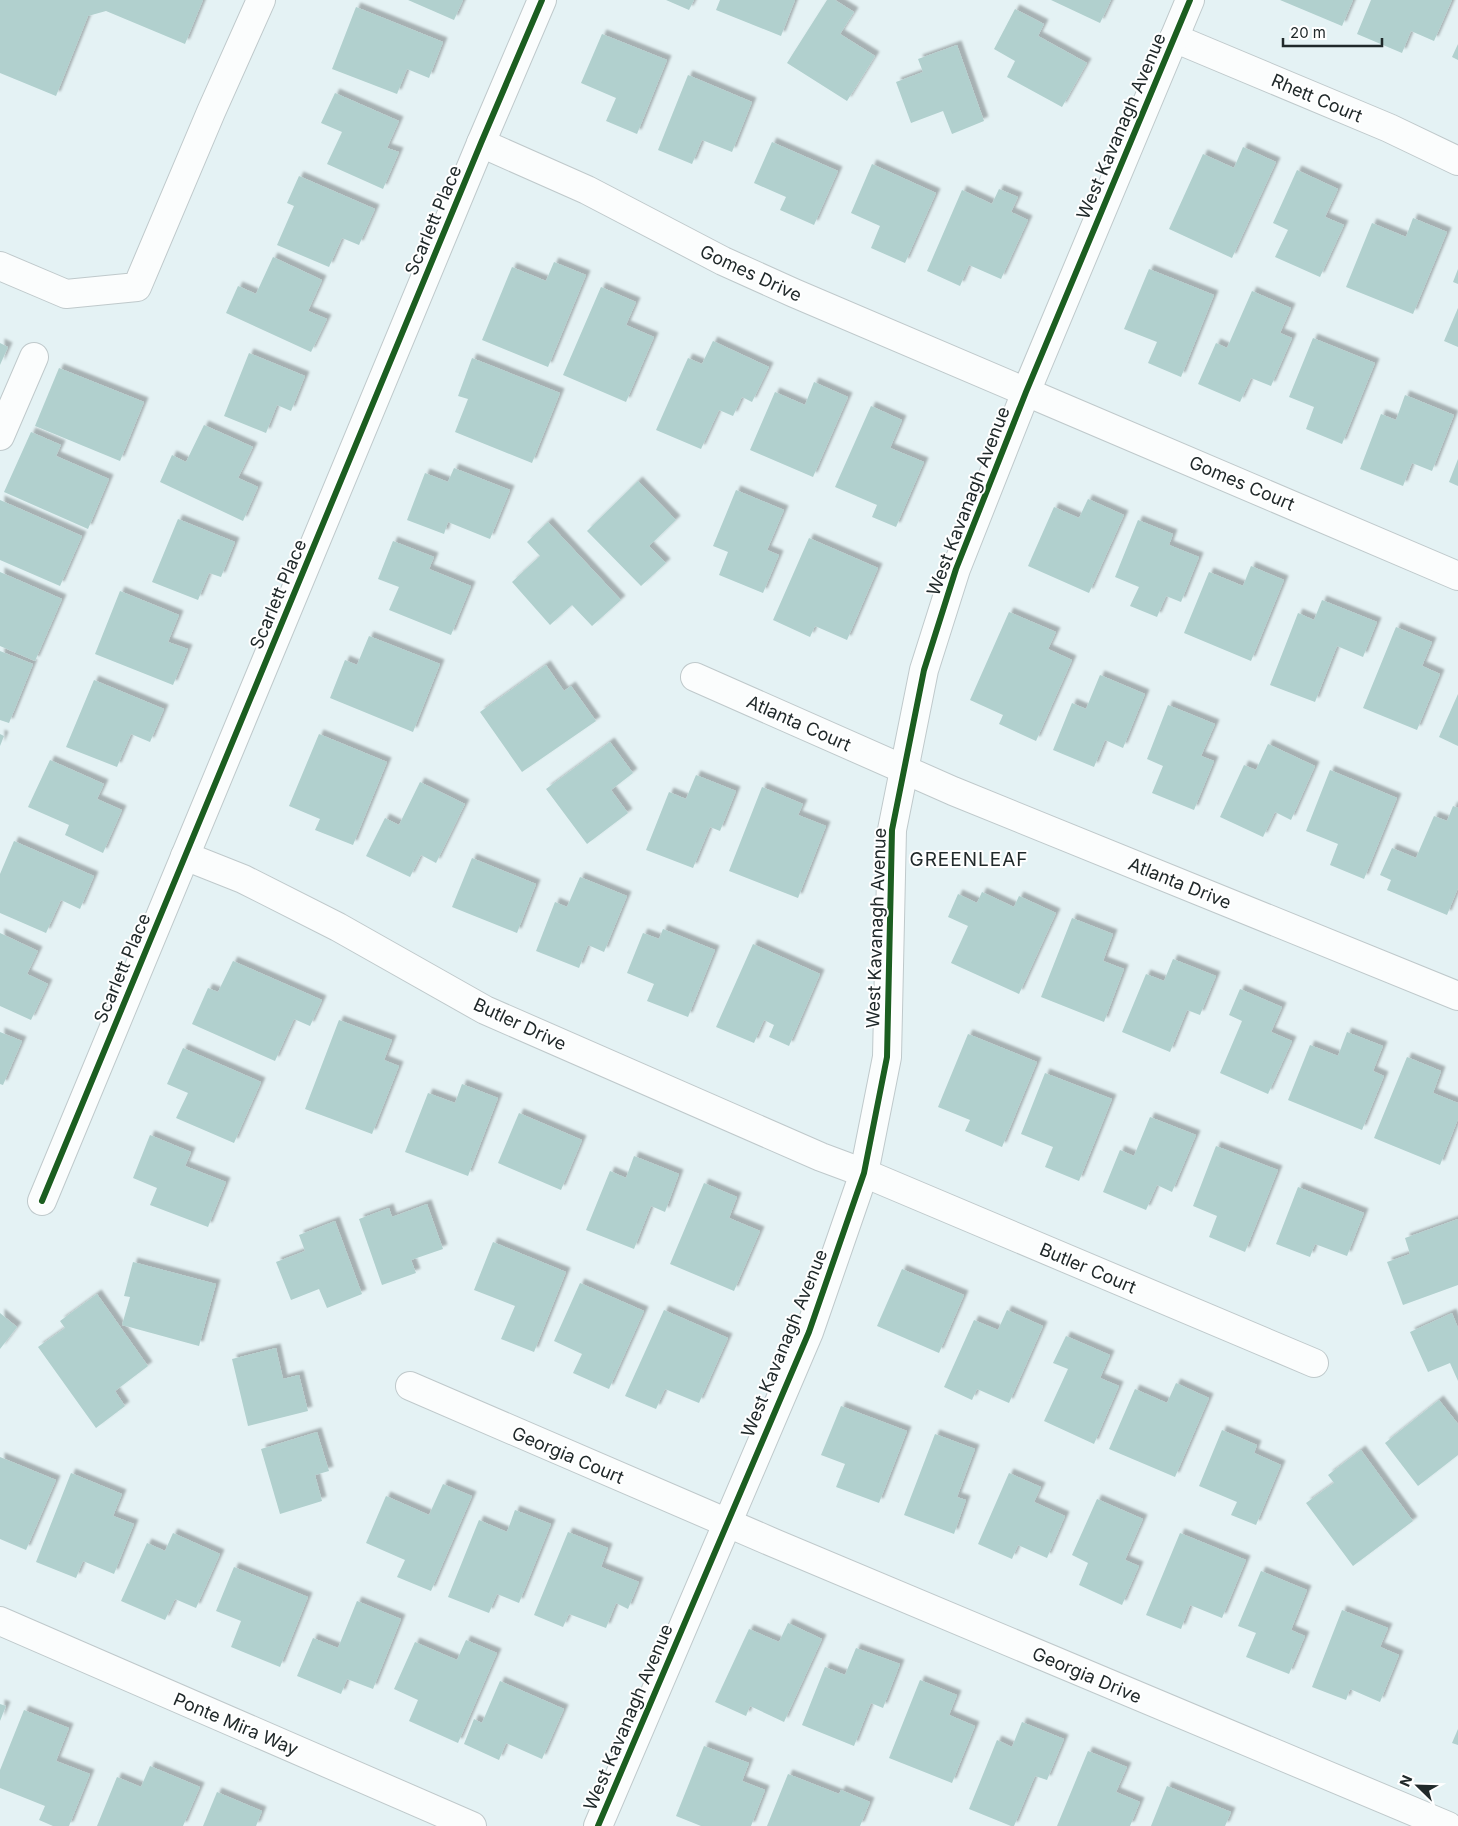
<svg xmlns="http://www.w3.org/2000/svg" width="1458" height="1826" font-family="Inter,sans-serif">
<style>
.building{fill:#b1d0ce;filter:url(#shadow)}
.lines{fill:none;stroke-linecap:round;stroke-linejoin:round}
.minor-casing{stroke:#bfc9cb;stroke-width:30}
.minor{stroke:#fbfdfd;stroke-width:28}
.cycleway-casing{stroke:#fff;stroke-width:9}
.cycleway{stroke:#1b5e20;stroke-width:6}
.labels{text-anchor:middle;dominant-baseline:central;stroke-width:4;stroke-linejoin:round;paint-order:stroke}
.street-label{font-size:18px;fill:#20292a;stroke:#fff}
.neighbourhood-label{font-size:19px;letter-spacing:1px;fill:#20292a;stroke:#fff}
</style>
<defs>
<filter id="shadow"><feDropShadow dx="4.5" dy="-4.5" stdDeviation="1" flood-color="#0004"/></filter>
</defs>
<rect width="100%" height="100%" fill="#e4f2f4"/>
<g class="building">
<path d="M 0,0 L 203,0 L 185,44 L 106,11 L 88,16 L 56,96 L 0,73 Z"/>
<path d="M 408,0 L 463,0 L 454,20 Z"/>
<path d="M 666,0 L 694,0 L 689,10 Z"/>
<path d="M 720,0 L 795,0 L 781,36 L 716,10 Z"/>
<path d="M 827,0 L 835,0 L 854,12 L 840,34 L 875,56 L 847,101 L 787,63 Z"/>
<path d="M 1051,0 L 1111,0 L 1100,23 Z"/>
<path d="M 1280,0 L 1353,0 L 1342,26 Z"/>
<path d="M 1371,0 L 1452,0 L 1434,41 L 1411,31 L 1402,53 L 1357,34 Z"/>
<path d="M 356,7 L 443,42 L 429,78 L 407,69 L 397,94 L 332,69 Z"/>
<path d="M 1015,9 L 1044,24 L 1038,36 L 1087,63 L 1062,107 L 1007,77 L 1015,61 L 994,49 Z"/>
<path d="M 602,34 L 667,60 L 637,134 L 606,121 L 616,98 L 581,83 Z"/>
<path d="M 1458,44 L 1458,60 L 1452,57 Z"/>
<path d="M 957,45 L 984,121 L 952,134 L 943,111 L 911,123 L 896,82 L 923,72 L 918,59 Z"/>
<path d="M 688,75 L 752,102 L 732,152 L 702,140 L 692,164 L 658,150 Z"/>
<path d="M 335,93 L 399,121 L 387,148 L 399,152 L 383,189 L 327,164 L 342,132 L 321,123 Z"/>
<path d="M 772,142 L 838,171 L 814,225 L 780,210 L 786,197 L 754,183 Z"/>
<path d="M 1243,147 L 1276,162 L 1232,258 L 1169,229 L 1203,154 L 1234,168 Z"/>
<path d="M 872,164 L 936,193 L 905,263 L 871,248 L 880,226 L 851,213 Z"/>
<path d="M 1297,170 L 1338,189 L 1325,217 L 1344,225 L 1320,277 L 1275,257 L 1288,230 L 1273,223 Z"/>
<path d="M 299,176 L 375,209 L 359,245 L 342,238 L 329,267 L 277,245 L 294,206 L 287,203 Z"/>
<path d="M 999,189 L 1018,197 L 1011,212 L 1028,220 L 1001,279 L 969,265 L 960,286 L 927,271 L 962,190 L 992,204 Z"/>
<path d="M 1413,218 L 1447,232 L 1413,314 L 1346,287 L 1372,223 L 1406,237 Z"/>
<path d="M 273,257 L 322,280 L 308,311 L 327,319 L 311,352 L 226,313 L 238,286 L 256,294 Z"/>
<path d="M 554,262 L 586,275 L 548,367 L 482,340 L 512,267 L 546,281 Z"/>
<path d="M 1149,269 L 1214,295 L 1181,377 L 1148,363 L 1157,342 L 1124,329 Z"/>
<path d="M 1458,269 L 1458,284 L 1453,282 Z"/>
<path d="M 601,287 L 636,302 L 626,325 L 654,337 L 626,402 L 563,375 Z"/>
<path d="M 1252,291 L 1291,308 L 1280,333 L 1292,338 L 1271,386 L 1251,378 L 1240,402 L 1198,384 L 1216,343 L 1227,348 Z"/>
<path d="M 1458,308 L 1458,347 L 1444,341 Z"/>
<path d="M 1313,338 L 1375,363 L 1342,444 L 1306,429 L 1314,407 L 1289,397 Z"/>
<path d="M 713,341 L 769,367 L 752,402 L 742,397 L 733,416 L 719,410 L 701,449 L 656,430 L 688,358 L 702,364 Z"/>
<path d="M 0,343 L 8,347 L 0,365 Z"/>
<path d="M 249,353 L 305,376 L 291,411 L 277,405 L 266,433 L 224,416 Z"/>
<path d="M 472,358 L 560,393 L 532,463 L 455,432 L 468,399 L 458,396 Z"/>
<path d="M 59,368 L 144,402 L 120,461 L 35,426 Z"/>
<path d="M 814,382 L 848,397 L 813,477 L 750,450 L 775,392 L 805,405 Z"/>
<path d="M 1405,395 L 1454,415 L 1432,471 L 1412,463 L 1403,486 L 1360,469 L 1381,414 L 1396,420 Z"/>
<path d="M 871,406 L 902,420 L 890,448 L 924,462 L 896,527 L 872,517 L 877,505 L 835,487 Z"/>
<path d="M 204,425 L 253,447 L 238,478 L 258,487 L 243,521 L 160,482 L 172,455 L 186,462 Z"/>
<path d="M 31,432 L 61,445 L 56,456 L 109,479 L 88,529 L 4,492 Z"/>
<path d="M 1458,459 L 1458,486 L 1449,482 Z"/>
<path d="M 454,468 L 510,490 L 490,539 L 448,522 L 444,534 L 407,520 L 425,473 L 448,482 Z"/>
<path d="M 638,481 L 676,520 L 649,546 L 666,563 L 641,586 L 587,531 Z"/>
<path d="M 736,490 L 784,510 L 767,550 L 779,555 L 763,593 L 719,575 L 728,552 L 713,546 Z"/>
<path d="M 1088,499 L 1124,515 L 1089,593 L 1028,566 L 1054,507 L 1079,518 Z"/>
<path d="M 0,500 L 82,536 L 60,586 L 0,560 Z"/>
<path d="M 178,519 L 235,542 L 221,577 L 209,573 L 198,600 L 152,582 Z"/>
<path d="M 1138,520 L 1173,534 L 1169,545 L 1199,557 L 1181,602 L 1166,596 L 1157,617 L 1130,606 L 1139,587 L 1115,577 Z"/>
<path d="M 548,522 L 621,600 L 592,626 L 572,605 L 550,625 L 512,582 L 540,556 L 527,542 Z"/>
<path d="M 809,538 L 878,568 L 847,640 L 815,626 L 810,637 L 773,620 Z"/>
<path d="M 393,541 L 434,557 L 429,569 L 471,586 L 451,635 L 389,610 L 399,587 L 378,579 Z"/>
<path d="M 1251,566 L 1284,580 L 1251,661 L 1184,633 L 1209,572 L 1243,586 Z"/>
<path d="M 0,572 L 62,599 L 35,661 L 0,646 Z"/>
<path d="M 120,591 L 179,615 L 168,642 L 188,649 L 173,685 L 95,654 Z"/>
<path d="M 1322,600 L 1377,622 L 1363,657 L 1337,646 L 1315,702 L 1270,685 L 1298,613 L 1314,620 Z"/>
<path d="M 1009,612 L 1056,632 L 1048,649 L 1072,660 L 1036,741 L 999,724 L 1003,715 L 970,700 Z"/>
<path d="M 1396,627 L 1432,642 L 1422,666 L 1440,674 L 1417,730 L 1363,708 Z"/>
<path d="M 369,636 L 440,664 L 413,732 L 330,698 L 345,660 L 357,665 Z"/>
<path d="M 0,651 L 33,664 L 9,723 L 0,720 Z"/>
<path d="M 546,665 L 564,691 L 571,686 L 596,721 L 522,772 L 480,712 Z"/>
<path d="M 1100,675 L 1145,694 L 1123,748 L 1105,740 L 1094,767 L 1053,750 L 1072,703 L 1086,709 Z"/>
<path d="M 94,680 L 164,709 L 150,742 L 131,734 L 117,767 L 66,747 Z"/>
<path d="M 1458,694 L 1458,746 L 1439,737 Z"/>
<path d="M 1168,705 L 1215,724 L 1201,756 L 1214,761 L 1194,810 L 1152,793 L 1163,766 L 1147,759 Z"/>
<path d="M 0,734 L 4,736 L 0,746 Z"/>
<path d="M 319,734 L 387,762 L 353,845 L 315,830 L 320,819 L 289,806 Z"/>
<path d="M 610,742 L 633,773 L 611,790 L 628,813 L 587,844 L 546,789 Z"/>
<path d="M 1268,744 L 1315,766 L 1291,820 L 1275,812 L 1263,837 L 1220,817 L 1244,765 L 1256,770 Z"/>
<path d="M 50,760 L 104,784 L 97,799 L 122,810 L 103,853 L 65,835 L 69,825 L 28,807 Z"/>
<path d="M 1330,770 L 1397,798 L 1364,879 L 1330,865 L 1338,844 L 1306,831 Z"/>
<path d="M 696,775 L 736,791 L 720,831 L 710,827 L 693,868 L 646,850 L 669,792 L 686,799 Z"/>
<path d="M 420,782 L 465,804 L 436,863 L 421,855 L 410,877 L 366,856 L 385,818 L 399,825 Z"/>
<path d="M 762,787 L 803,804 L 798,815 L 826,826 L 798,898 L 729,871 Z"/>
<path d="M 1453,806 L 1458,808 L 1458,888 L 1447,915 L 1387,890 L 1391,880 L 1380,875 L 1392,848 L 1416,858 L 1434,816 L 1447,821 Z"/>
<path d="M 14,841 L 94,876 L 80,909 L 61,900 L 46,933 L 0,913 L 0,874 Z"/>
<path d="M 472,858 L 536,884 L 517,933 L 452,907 Z"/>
<path d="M 580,877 L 627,896 L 604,952 L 588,945 L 579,968 L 536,951 L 555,902 L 567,907 Z"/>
<path d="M 982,892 L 1014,907 L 1019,896 L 1056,913 L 1019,994 L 951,963 L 968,926 L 948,917 L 958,894 L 977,903 Z"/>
<path d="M 1072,918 L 1113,934 L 1103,961 L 1124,969 L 1104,1022 L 1041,997 Z"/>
<path d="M 663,929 L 715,950 L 688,1017 L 647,1001 L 654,984 L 627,973 L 643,933 L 659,939 Z"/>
<path d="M 0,933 L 38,951 L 27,974 L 48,984 L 31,1020 L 0,1006 Z"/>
<path d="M 753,944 L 820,974 L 789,1046 L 769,1037 L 774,1025 L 764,1020 L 754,1043 L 716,1027 Z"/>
<path d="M 1173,959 L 1216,976 L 1200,1015 L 1187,1010 L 1170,1052 L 1122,1032 L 1146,974 L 1164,981 Z"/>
<path d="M 233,961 L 322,1000 L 310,1026 L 294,1019 L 275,1061 L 192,1024 L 208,988 L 218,992 Z"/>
<path d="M 1240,989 L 1282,1007 L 1271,1032 L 1292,1041 L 1268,1094 L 1220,1073 L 1242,1021 L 1229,1015 Z"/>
<path d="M 339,1020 L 392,1040 L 384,1060 L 399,1066 L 372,1134 L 305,1109 Z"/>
<path d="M 0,1032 L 22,1041 L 3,1085 L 0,1084 Z"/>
<path d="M 1347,1032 L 1383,1046 L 1373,1071 L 1384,1076 L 1362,1130 L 1288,1100 L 1310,1045 L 1338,1056 Z"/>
<path d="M 968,1034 L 1037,1062 L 1002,1147 L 965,1131 L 970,1120 L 938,1107 Z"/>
<path d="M 183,1048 L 261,1082 L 234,1143 L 176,1118 L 188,1093 L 167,1084 Z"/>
<path d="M 1407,1057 L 1441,1071 L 1433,1093 L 1458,1103 L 1458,1119 L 1440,1165 L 1374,1138 Z"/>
<path d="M 1045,1073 L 1112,1099 L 1079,1181 L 1045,1167 L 1053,1147 L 1021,1134 Z"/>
<path d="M 462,1084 L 498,1098 L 468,1176 L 405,1152 L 428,1093 L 455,1103 Z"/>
<path d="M 519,1113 L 582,1140 L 561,1190 L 498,1163 Z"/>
<path d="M 1150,1117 L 1196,1135 L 1172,1192 L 1157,1185 L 1146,1210 L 1103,1192 L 1120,1150 L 1134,1156 Z"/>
<path d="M 150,1135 L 191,1152 L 185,1166 L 226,1182 L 208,1227 L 150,1205 L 157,1188 L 133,1178 Z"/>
<path d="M 1216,1146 L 1278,1170 L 1245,1252 L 1209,1237 L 1217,1216 L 1193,1206 Z"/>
<path d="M 634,1156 L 679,1174 L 665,1212 L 651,1206 L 634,1249 L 586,1230 L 610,1171 L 626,1178 Z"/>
<path d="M 704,1183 L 737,1197 L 729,1218 L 760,1231 L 734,1291 L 670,1264 Z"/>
<path d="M 1298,1187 L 1364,1213 L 1347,1256 L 1315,1244 L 1310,1257 L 1276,1244 Z"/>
<path d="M 427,1204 L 443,1249 L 411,1260 L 416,1273 L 382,1285 L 359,1219 L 389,1208 L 392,1217 Z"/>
<path d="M 1458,1219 L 1458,1285 L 1403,1305 L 1387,1262 L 1410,1254 L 1405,1238 Z"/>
<path d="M 335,1221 L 362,1294 L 327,1308 L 319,1289 L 291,1300 L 276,1262 L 305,1251 L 299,1235 Z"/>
<path d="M 493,1242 L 566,1272 L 534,1352 L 501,1339 L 515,1306 L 474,1290 Z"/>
<path d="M 133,1262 L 216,1284 L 199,1346 L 122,1325 L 130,1297 L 124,1296 Z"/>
<path d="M 902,1269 L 964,1295 L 939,1353 L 877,1326 Z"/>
<path d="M 580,1283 L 644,1311 L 609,1389 L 573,1373 L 582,1354 L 554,1341 Z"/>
<path d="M 97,1294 L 148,1366 L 115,1391 L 125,1406 L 96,1428 L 38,1347 L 65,1328 L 60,1321 Z"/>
<path d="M 664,1310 L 728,1338 L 699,1403 L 665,1389 L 656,1409 L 625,1396 Z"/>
<path d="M 1007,1310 L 1043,1326 L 1009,1403 L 977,1389 L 972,1400 L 944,1387 L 974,1320 L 998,1330 Z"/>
<path d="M 0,1313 L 17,1327 L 0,1349 Z"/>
<path d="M 1452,1313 L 1458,1328 L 1458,1381 L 1450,1363 L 1428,1372 L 1410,1332 Z"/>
<path d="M 1066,1336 L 1110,1355 L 1100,1378 L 1119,1386 L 1094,1444 L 1044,1421 L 1068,1369 L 1053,1363 Z"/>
<path d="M 276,1348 L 283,1379 L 299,1375 L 308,1411 L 248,1426 L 232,1359 Z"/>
<path d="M 1176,1383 L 1209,1398 L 1175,1477 L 1109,1449 L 1135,1389 L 1167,1403 Z"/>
<path d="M 1439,1400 L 1458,1424 L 1458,1455 L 1418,1486 L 1385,1443 Z"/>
<path d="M 841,1406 L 907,1431 L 879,1503 L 836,1487 L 845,1464 L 821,1455 Z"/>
<path d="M 1222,1430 L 1257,1445 L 1254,1453 L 1281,1465 L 1256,1525 L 1231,1515 L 1237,1502 L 1199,1486 Z"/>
<path d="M 317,1432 L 329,1471 L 315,1475 L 322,1501 L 280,1514 L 261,1449 Z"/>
<path d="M 935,1434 L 975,1449 L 957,1497 L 966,1500 L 954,1534 L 904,1515 Z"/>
<path d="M 1361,1450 L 1413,1521 L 1353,1566 L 1306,1503 L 1334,1483 L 1328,1475 Z"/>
<path d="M 0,1457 L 56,1480 L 26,1550 L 0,1539 Z"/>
<path d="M 71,1473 L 122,1494 L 113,1516 L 134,1524 L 114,1574 L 83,1561 L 76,1578 L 36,1562 Z"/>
<path d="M 1009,1473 L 1041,1487 L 1034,1502 L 1065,1516 L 1047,1558 L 1018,1545 L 1012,1559 L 978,1544 Z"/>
<path d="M 443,1484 L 472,1496 L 431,1591 L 397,1577 L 405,1560 L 366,1543 L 386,1496 L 429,1515 Z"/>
<path d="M 1097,1499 L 1143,1519 L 1125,1560 L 1139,1566 L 1122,1605 L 1079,1585 L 1088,1563 L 1072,1555 Z"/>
<path d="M 515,1510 L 551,1524 L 519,1603 L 497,1594 L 489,1613 L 448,1597 L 479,1520 L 507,1532 Z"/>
<path d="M 568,1532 L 608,1548 L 601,1567 L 639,1582 L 628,1609 L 616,1603 L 606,1628 L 569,1614 L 563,1627 L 534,1615 Z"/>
<path d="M 173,1533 L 220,1554 L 196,1608 L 175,1599 L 165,1620 L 121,1601 L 147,1543 L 165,1551 Z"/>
<path d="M 1180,1533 L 1246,1560 L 1222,1618 L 1190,1605 L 1181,1629 L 1146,1615 Z"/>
<path d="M 234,1567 L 308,1597 L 280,1667 L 231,1647 L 241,1621 L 216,1611 Z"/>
<path d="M 1261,1571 L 1307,1590 L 1291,1630 L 1305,1636 L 1289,1674 L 1246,1657 L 1256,1633 L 1238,1626 Z"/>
<path d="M 357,1601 L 401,1619 L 373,1689 L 347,1679 L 341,1694 L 297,1676 L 313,1638 L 338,1648 Z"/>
<path d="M 1342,1610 L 1388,1628 L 1380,1647 L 1399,1655 L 1380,1702 L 1350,1689 L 1346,1700 L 1312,1687 Z"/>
<path d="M 788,1623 L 822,1639 L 784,1722 L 750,1706 L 746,1716 L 715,1702 L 749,1629 L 779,1642 Z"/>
<path d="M 466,1640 L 497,1653 L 458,1743 L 409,1721 L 418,1700 L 394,1689 L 415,1642 L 457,1660 Z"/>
<path d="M 856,1648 L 900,1664 L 883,1708 L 871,1703 L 854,1746 L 802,1725 L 825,1667 L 845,1675 Z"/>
<path d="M 920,1680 L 957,1695 L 949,1715 L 975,1726 L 952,1783 L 889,1758 Z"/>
<path d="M 500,1681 L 564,1709 L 542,1759 L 506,1743 L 499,1760 L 464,1744 L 474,1719 L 482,1723 Z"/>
<path d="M 0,1704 L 6,1706 L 0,1721 Z"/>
<path d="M 24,1710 L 69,1728 L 56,1761 L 90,1774 L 69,1826 L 53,1826 L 39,1820 L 45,1806 L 0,1788 L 0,1770 Z"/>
<path d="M 1022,1722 L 1064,1739 L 1047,1780 L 1035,1776 L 1014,1826 L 1011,1826 L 969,1809 L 997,1740 L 1012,1747 Z"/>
<path d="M 1458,1729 L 1458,1745 L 1452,1743 Z"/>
<path d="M 704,1746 L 749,1763 L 742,1781 L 765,1790 L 751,1826 L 701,1826 L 676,1816 Z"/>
<path d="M 1088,1751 L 1127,1767 L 1116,1792 L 1140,1802 L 1130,1826 L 1057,1826 Z"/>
<path d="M 150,1766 L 200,1787 L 183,1826 L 97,1826 L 117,1777 L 141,1787 Z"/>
<path d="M 788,1774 L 839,1794 L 841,1790 L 870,1802 L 860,1826 L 767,1826 Z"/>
<path d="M 1167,1786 L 1231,1812 L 1225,1826 L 1151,1826 Z"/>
<path d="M 217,1792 L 262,1811 L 256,1826 L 203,1826 Z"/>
</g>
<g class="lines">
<g class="minor-casing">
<g id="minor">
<path d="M 1174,38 L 1389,128 L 1458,161"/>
<path d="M 481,143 L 587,190 L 723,261 L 794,293 L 1458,576"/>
<path d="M 0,266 L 66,294 L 137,287 L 211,112 L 261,0"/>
<path d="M 0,436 L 34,357"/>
<path d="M 695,677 L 953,791 L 1458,996"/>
<path d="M 185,856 L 243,879 L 338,927 L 485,1010 L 821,1157 L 864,1173 L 1314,1363"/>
<path d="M 42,1201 L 481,143 L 542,0"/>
<path d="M 410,1386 L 774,1543 L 1448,1826"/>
<path d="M 0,1621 L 472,1826"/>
<path d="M 598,1826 L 809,1332 L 864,1173 L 887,1057 L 892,830 L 924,670 L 956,569 L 1026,392 L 1190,0"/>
</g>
</g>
<use href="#minor" class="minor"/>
<g class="cycleway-casing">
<g id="cycleway">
<path d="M 42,1201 L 481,143 L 542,0"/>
<path d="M 598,1826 L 809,1332 L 864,1173 L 887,1057 L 892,830 L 924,670 L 956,569 L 1026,392 L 1190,0"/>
</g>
</g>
<use href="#cycleway" class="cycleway"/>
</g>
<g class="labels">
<g class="street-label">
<text transform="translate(1317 98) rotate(23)">Rhett Court</text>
<text transform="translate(1121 126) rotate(-67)">West Kavanagh Avenue</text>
<text transform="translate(433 220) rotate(-67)">Scarlett Place</text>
<text transform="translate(751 273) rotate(25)">Gomes Drive</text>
<text transform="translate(1242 483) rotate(23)">Gomes Court</text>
<text transform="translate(968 501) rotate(-69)">West Kavanagh Avenue</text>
<text transform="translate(278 594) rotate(-67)">Scarlett Place</text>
<text transform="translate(799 723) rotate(24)">Atlanta Court</text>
<text transform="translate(1180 883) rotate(22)">Atlanta Drive</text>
<text transform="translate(876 928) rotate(-88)">West Kavanagh Avenue</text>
<text transform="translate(122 968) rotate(-67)">Scarlett Place</text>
<text transform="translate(520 1024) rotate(25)">Butler Drive</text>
<text transform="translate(1088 1268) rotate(23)">Butler Court</text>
<text transform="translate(784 1343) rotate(-68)">West Kavanagh Avenue</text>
<text transform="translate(568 1455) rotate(23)">Georgia Court</text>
<text transform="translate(1087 1675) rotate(23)">Georgia Drive</text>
<text transform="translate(628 1717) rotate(-67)">West Kavanagh Avenue</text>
<text transform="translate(236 1724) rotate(23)">Ponte Mira Way</text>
</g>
<g class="neighbourhood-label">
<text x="969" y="859">GREENLEAF</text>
</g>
</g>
<g transform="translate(1418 1786) rotate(293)" stroke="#ffffff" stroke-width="4" paint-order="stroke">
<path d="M0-4L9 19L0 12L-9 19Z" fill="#20292a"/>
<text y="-8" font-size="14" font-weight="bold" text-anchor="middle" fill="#20292a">N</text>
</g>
<path d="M1283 38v8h99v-8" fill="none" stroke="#20292a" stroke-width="2.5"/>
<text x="1290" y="38" font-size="15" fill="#20292a" stroke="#ffffff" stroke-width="4" paint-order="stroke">20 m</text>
</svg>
